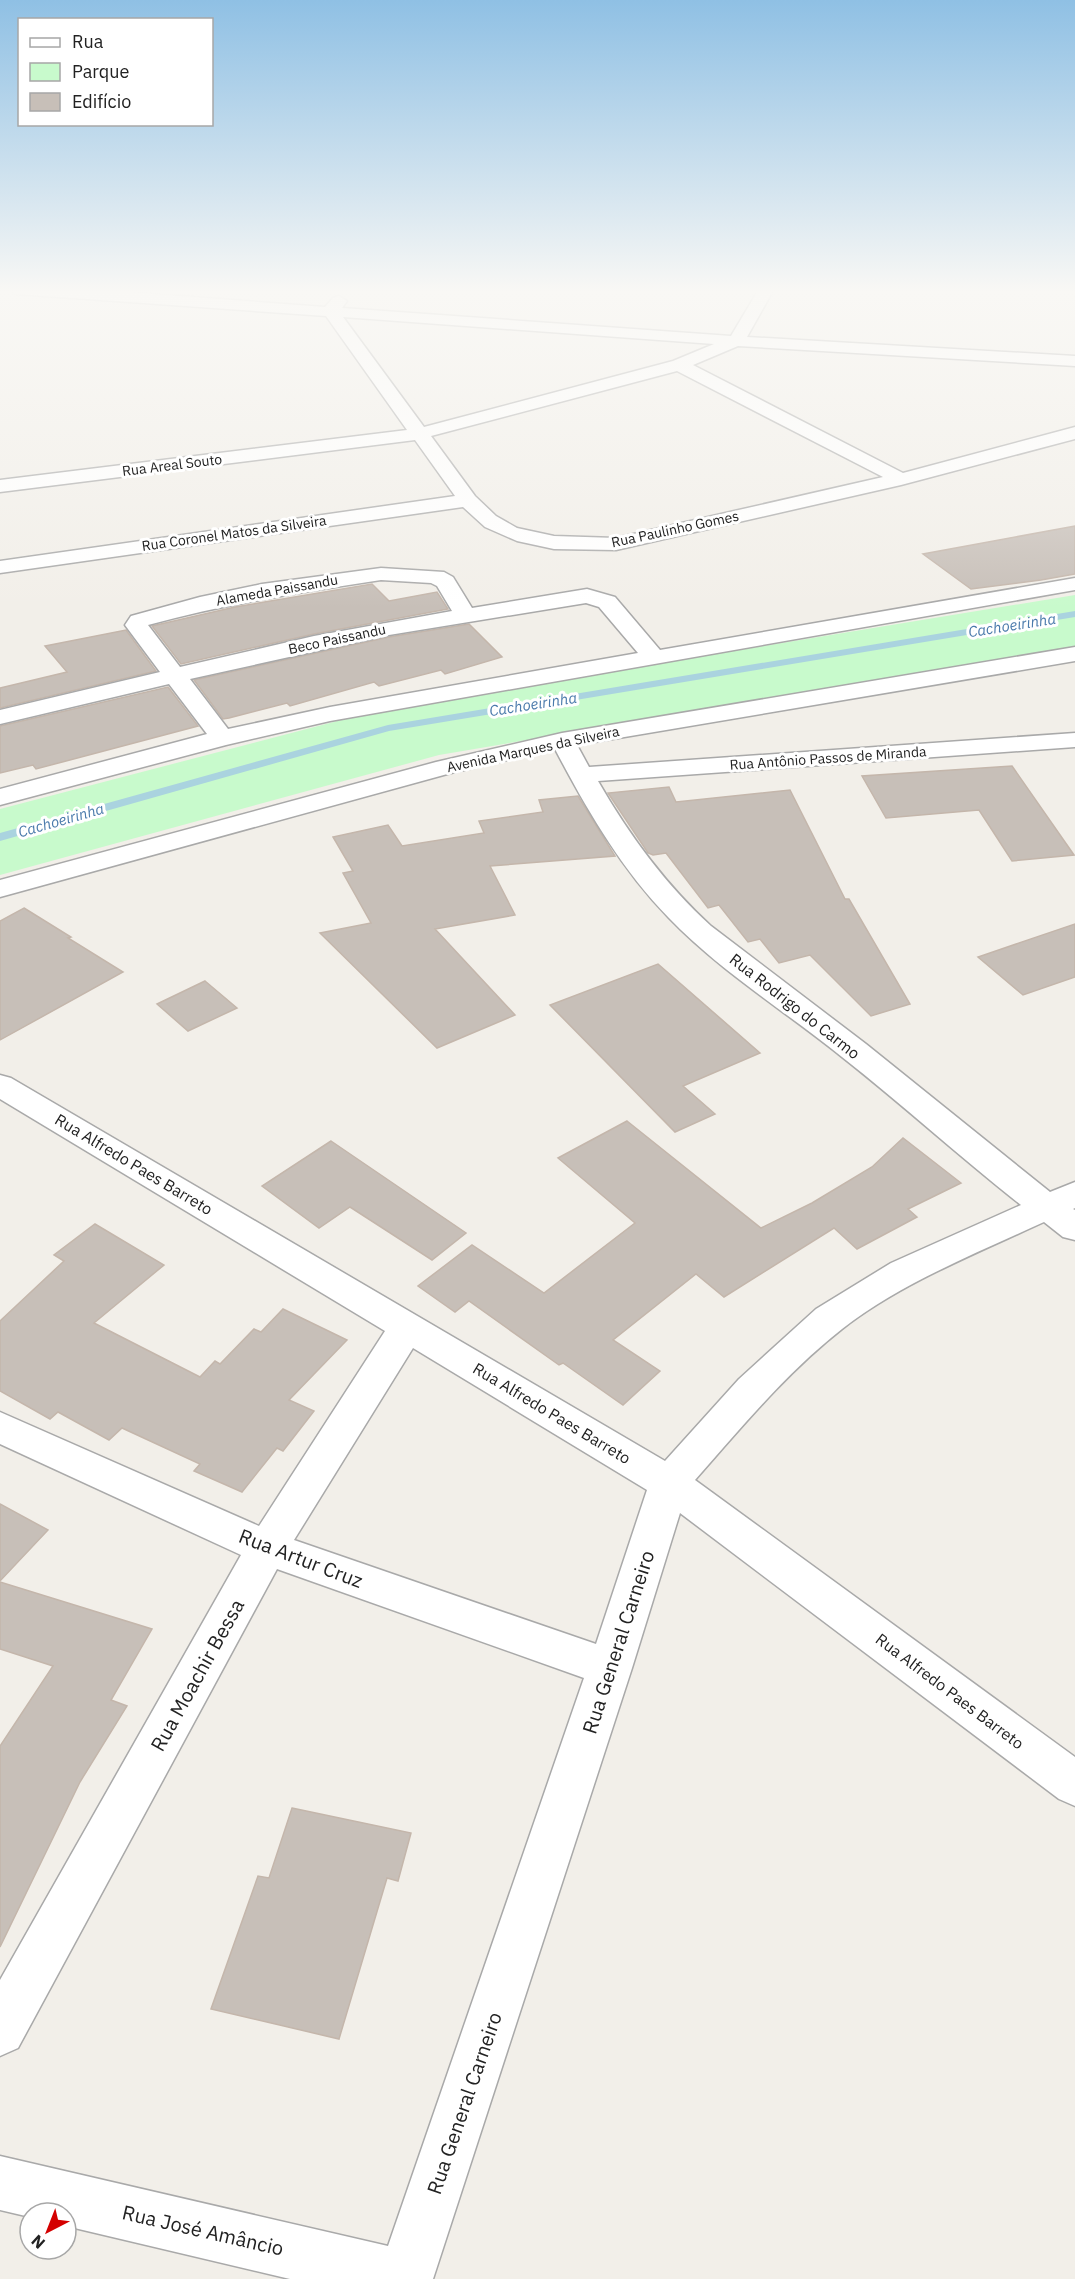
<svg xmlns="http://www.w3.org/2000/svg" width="1075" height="2279" font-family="'IBM Plex Sans',sans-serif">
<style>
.park{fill:#c8facc}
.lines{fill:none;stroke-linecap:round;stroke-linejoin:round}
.stream{fill:#aad3df;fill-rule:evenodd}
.building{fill:#c7bfb8;stroke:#c4b6ab;stroke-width:1.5}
.minor-casing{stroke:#a9a9a9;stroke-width:3}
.minor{fill:#fff;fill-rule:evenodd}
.labels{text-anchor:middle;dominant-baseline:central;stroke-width:6;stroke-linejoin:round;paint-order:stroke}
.far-street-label{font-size:14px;fill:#222;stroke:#fff}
.far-water-label{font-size:15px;font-style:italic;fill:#4a7aab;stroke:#fff}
.street-label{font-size:16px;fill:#222;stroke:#fff}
.near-street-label{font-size:20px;fill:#222;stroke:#fff}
</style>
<rect width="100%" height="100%" fill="#f2efe9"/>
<path class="park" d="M 1075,595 L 1075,647 L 439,755 L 0,875 L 0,809 L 391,707 Z"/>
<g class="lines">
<path class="stream" d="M 1075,611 L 1075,617 L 389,731 L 0,841 L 0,833 L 388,725 Z"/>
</g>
<g class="building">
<path d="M 1075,526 L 1075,574 L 1041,580 L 971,589 L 923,554 Z"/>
<path d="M 372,584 L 389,601 L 437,592 L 448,609 L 314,634 L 181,664 L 152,626 L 235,607 Z"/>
<path d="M 469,624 L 502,657 L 445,674 L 441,670 L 379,686 L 374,682 L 290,706 L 287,703 L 229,718 L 223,719 L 194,680 L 389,637 Z"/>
<path d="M 126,630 L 156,671 L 0,708 L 0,688 L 67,672 L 45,646 Z"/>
<path d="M 168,687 L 198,726 L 36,769 L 33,765 L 0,773 L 0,726 Z"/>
<path d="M 1012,766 L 1074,855 L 1012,861 L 979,810 L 886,818 L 862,776 Z"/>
<path d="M 669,787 L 676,802 L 790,790 L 845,899 L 849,899 L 910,1004 L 871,1016 L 810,955 L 779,963 L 760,939 L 748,942 L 719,905 L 708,908 L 666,853 L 653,855 L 648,853 L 608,793 Z"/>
<path d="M 578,796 L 615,856 L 490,866 L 515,915 L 435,929 L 515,1015 L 437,1048 L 320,933 L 371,923 L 343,873 L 353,871 L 333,837 L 388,825 L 402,846 L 484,833 L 479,821 L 543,812 L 539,800 Z"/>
<path d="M 24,908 L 71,937 L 68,938 L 123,972 L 0,1040 L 0,921 Z"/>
<path d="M 1075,924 L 1075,977 L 1023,995 L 978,957 Z"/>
<path d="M 658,964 L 760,1053 L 683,1086 L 715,1114 L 675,1132 L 550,1005 Z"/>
<path d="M 205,981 L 237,1008 L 188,1031 L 157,1004 Z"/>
<path d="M 627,1121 L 761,1228 L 812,1203 L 872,1167 L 903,1138 L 961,1183 L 908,1209 L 917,1217 L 857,1249 L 834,1228 L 724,1297 L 696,1274 L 613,1340 L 660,1371 L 623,1405 L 563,1363 L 559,1365 L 469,1301 L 455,1312 L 418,1286 L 472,1245 L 544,1293 L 635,1223 L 558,1158 Z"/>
<path d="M 331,1141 L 466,1233 L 432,1260 L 350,1207 L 319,1228 L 262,1186 Z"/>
<path d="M 95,1224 L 164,1265 L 94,1323 L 200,1377 L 215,1361 L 220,1364 L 254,1329 L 261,1332 L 283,1309 L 347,1340 L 289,1400 L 314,1411 L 283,1451 L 277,1448 L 242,1492 L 194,1471 L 200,1464 L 122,1428 L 109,1440 L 58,1412 L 50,1419 L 0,1391 L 0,1321 L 64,1261 L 54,1255 Z"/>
<path d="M 0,1504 L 48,1530 L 0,1581 Z"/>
<path d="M 0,1582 L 152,1629 L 111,1700 L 127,1706 L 80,1782 L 0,1947 L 0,1746 L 53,1666 L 0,1649 Z"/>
<path d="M 292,1808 L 411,1833 L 398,1881 L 387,1878 L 339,2039 L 211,2009 L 258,1876 L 269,1878 Z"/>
</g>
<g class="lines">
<g class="minor-casing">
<g id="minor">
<path d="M 9,289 L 87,289 L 325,307 L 333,298 L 339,296 L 347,301 L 342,308 L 731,336 L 759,289 L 774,289 L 747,337 L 1075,356 L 1075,366 L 738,346 L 693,365 L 903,473 L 1075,427 L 1075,439 L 901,485 L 616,550 L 554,549 L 517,541 L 485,527 L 463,507 L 0,573 L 0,561 L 455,496 L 415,440 L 0,492 L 0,480 L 407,430 L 326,316 L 16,294 ZM 343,317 L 714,344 L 673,361 L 424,427 ZM 677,371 L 883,477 L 616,538 L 554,536 L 517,528 L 496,516 L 475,496 L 431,436 Z"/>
<path d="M 381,568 L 444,572 L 453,577 L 472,608 L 587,589 L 615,597 L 660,650 L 1075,578 L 1075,590 L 330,721 L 226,745 L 0,805 L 0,789 L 207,734 L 169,684 L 0,724 L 0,710 L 160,672 L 125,625 L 131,616 L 200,597 L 262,584 ZM 381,580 L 431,583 L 437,586 L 452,611 L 314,636 L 180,667 L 148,625 C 226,604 301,592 381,580 ZM 586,603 L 599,607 L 638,653 L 330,707 L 228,729 L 190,679 L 389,635 Z"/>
<path d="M 1075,647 L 1075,661 L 577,745 L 589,767 L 1075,733 L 1075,747 L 598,781 C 629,835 665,884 711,926 L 866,1044 L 1050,1192 L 1075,1182 L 1075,1208 L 1073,1209 L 1075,1210 L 1075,1240 L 1063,1237 L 1044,1222 C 977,1253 899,1284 842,1329 C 786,1373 741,1428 695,1480 L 1075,1757 L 1075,1806 L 1059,1799 L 680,1513 L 632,1668 L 433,2279 L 290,2279 L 66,2226 L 66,2213 L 30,2213 L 30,2217 L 0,2210 L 0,2156 L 388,2246 L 584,1678 L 277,1569 L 18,2048 L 0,2056 L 0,1980 L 241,1555 L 0,1444 L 0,1412 L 259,1526 L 385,1331 L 0,1099 L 0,1075 L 11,1078 L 665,1461 L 739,1379 L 816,1309 L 891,1263 L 1021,1205 C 960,1157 903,1105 842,1057 C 785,1011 720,971 669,918 C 621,869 586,808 555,749 L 451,773 L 0,897 L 0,880 L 436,762 L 562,733 ZM 413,1348 L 647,1490 L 596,1644 L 294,1540 Z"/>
</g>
</g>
<use href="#minor" class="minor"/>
</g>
<linearGradient id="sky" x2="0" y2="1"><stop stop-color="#8fc0e4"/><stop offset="0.48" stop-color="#f9f8f5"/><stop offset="1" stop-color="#f9f8f5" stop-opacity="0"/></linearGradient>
<rect width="1075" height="608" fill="url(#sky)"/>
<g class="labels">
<g class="far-street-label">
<text transform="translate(172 465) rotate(-7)">Rua Areal Souto</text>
<text transform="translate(675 529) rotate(-12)">Rua Paulinho Gomes</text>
<text transform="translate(234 533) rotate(-8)">Rua Coronel Matos da Silveira</text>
<text transform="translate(277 590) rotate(-10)">Alameda Paissandu</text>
<text transform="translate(337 639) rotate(-12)">Beco Paissandu</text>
<text transform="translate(533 749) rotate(-12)">Avenida Marques da Silveira</text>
<text transform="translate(828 758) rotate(-4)">Rua Antônio Passos de Miranda</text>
</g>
<g class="far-water-label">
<text transform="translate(1012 625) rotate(-9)">Cachoeirinha</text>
<text transform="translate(533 704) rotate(-9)">Cachoeirinha</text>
<text transform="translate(61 820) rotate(-16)">Cachoeirinha</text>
</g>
<g class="street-label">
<text transform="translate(795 1006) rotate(38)">Rua Rodrigo do Carmo</text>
<text transform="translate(134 1164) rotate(31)">Rua Alfredo Paes Barreto</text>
<text transform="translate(552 1413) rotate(31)">Rua Alfredo Paes Barreto</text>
<text transform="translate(950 1691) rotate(37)">Rua Alfredo Paes Barreto</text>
</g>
<g class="near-street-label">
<text transform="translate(301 1558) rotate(21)">Rua Artur Cruz</text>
<text transform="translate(618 1642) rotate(-72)">Rua General Carneiro</text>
<text transform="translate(197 1675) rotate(-61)">Rua Moachir Bessa</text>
<text transform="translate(464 2103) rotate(-71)">Rua General Carneiro</text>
<text transform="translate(203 2230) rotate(13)">Rua José Amâncio</text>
</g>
</g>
<rect x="18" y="18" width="195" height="108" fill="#ffffff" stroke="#a7a7a7" stroke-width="1.5"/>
<rect x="30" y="38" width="30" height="9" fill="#ffffff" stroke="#a7a7a7" stroke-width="1.5"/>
<text x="72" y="48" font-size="18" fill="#222222">Rua</text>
<rect x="30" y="63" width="30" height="18" fill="#c8facc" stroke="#a7a7a7" stroke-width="1.5"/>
<text x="72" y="78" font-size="18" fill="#222222">Parque</text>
<rect x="30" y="93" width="30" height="18" fill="#c7bfb8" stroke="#a7a7a7" stroke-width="1.5"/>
<text x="72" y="108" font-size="18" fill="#222222">Edifício</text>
<g transform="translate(48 2231) rotate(222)"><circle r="28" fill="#ffffff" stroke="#a7a7a7" stroke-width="1.5"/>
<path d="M0-4.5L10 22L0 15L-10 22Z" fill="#d40000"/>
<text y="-9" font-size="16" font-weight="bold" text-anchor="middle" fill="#222222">N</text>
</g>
</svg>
